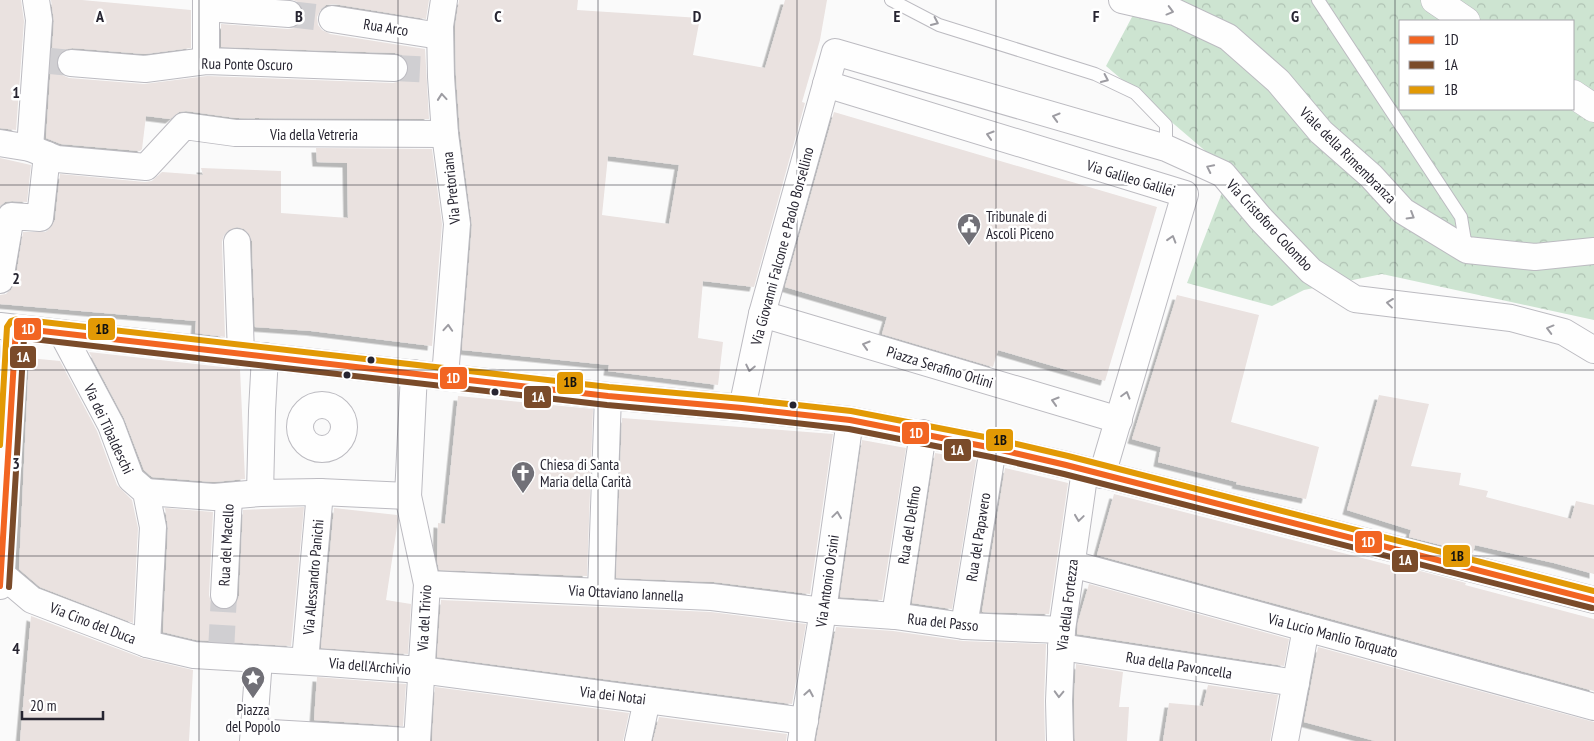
<svg xmlns="http://www.w3.org/2000/svg" width="1594" height="741" font-family="'PT Sans Narrow',sans-serif">
<style>
.forest{fill:url(#forest-crowns);fill-rule:evenodd}
.building{fill:#eae2e0;fill-rule:evenodd;filter:url(#shadow)}
.lines{fill:none;stroke-linecap:round;stroke-linejoin:round}
.street-tunnel{stroke:#d0cfd2;stroke-width:26;stroke-dasharray:26 13;stroke-linecap:butt}
.lane-casing{stroke:#bcbbc1;stroke-width:14}
.street-casing{stroke:#bcbbc1;stroke-width:28}
.secondary-casing{stroke:#bcbbc1;stroke-width:29}
.lane{stroke:#fefefe;stroke-width:12}
.street{stroke:#fefefe;stroke-width:26}
.secondary{stroke:#fefefe;stroke-width:28}
.bus-1-casing{stroke:#fff;stroke-width:10}
.bus-2-casing{stroke:#fff;stroke-width:10}
.bus-3-casing{stroke:#fff;stroke-width:10}
.bus-1{stroke:#f26522;stroke-width:6}
.bus-2{stroke:#7a4b2a;stroke-width:6}
.bus-3{stroke:#e29905;stroke-width:6}
.oneway{stroke:#9d9ca2}
.grid{fill:none;stroke:#272531;stroke-width:1;stroke-opacity:0.55}
.bus-dot{fill:#272531;stroke:#fff;stroke-width:2}
.labels{text-anchor:middle;dominant-baseline:central;stroke-width:5;stroke-linejoin:round;paint-order:stroke}
.street-label{font-size:15px;fill:#272531;stroke:#fff}
.poi-label{font-size:15px;fill:#272531;stroke:#fff;text-anchor:start}
.grid-label{font-size:16px;text-anchor:middle;font-weight:bold;fill:#272531;stroke:#fff;stroke-width:5;stroke-linejoin:round;paint-order:stroke}
.line-badge{stroke:#fff;stroke-width:2}
.badge-label{font-size:14px;text-anchor:middle;font-weight:bold;fill:#fff}
.pale-badge-label{font-size:14px;text-anchor:middle;font-weight:bold;fill:#111}
</style>
<defs>
<pattern id="forest-crowns" width="20" height="18" patternUnits="userSpaceOnUse" patternTransform="scale(1.25)"><rect width="20" height="18" fill="#cde4d1"/><path d="M2 6a3 3 0 1 1 6 0M12 15a3 3 0 1 1 6 0" fill="none" stroke="#b0c3b4"/></pattern>
<filter id="shadow"><feDropShadow dx="-4.5" dy="4.5" stdDeviation="0" flood-color="#0004"/></filter>
</defs>
<rect width="100%" height="100%" fill="#fafafa"/>
<path class="forest" d="M 1141,0 L 1594,0 L 1594,320 L 1382,274 L 1304,290 L 1272,306 L 1187,283 L 1230,172 L 1106,66 ZM 1400,21 L 1573,21 L 1573,109 L 1400,109 Z"/>
<g class="building">
<path d="M 0,0 L 21,0 L 24,21 L 16,130 L 0,128 Z"/>
<path d="M 51,0 L 82,0 L 191,10 L 191,48 L 145,54 L 72,48 L 64,50 L 59,54 L 56,61 L 58,70 L 62,75 L 69,78 L 144,84 L 207,76 L 393,83 L 401,81 L 407,76 L 409,68 L 407,61 L 402,55 L 395,53 L 221,47 L 221,24 L 288,29 L 295,28 L 301,23 L 304,15 L 302,7 L 298,2 L 293,0 L 429,0 L 426,19 L 334,4 L 326,5 L 321,9 L 317,17 L 318,25 L 322,30 L 330,34 L 425,49 L 429,119 L 236,118 L 186,111 L 179,112 L 170,119 L 146,116 L 142,149 L 140,151 L 61,144 L 46,138 L 54,21 Z"/>
<path d="M 459,0 L 578,0 L 577,10 L 700,18 L 693,55 L 765,68 L 785,0 L 827,0 L 820,40 L 802,102 L 805,103 L 754,287 L 703,281 L 698,338 L 723,342 L 718,385 L 608,371 L 609,365 L 462,350 L 472,225 L 460,132 L 456,76 L 455,27 ZM 608,156 L 679,165 L 669,224 L 602,215 Z"/>
<path d="M 834,112 L 1157,207 L 1105,381 L 998,350 L 993,367 L 882,334 L 887,317 L 785,287 Z"/>
<path d="M 316,148 L 432,149 L 442,224 L 432,346 L 311,331 L 255,327 L 252,241 L 249,234 L 244,229 L 237,227 L 229,230 L 224,235 L 222,242 L 225,337 L 195,333 L 196,321 L 0,304 L 0,295 L 6,294 L 11,290 L 15,283 L 23,232 L 46,232 L 52,226 L 55,220 L 60,174 L 145,182 L 152,181 L 162,172 L 203,175 L 201,168 L 281,171 L 281,213 L 348,218 L 347,163 L 317,162 Z"/>
<path d="M 0,158 L 31,165 L 27,202 L 12,201 L 5,202 L 0,206 Z"/>
<path d="M 1177,295 L 1259,315 L 1231,422 L 1319,447 L 1306,499 L 1236,484 L 1237,482 L 1158,462 L 1161,447 L 1132,439 Z"/>
<path d="M 89,352 L 240,369 L 245,479 L 214,482 L 152,477 L 144,470 L 124,418 Z"/>
<path d="M 29,358 L 60,361 L 97,431 L 117,485 L 132,500 L 138,528 L 133,623 L 40,587 L 19,569 Z"/>
<path d="M 1379,395 L 1429,404 L 1411,466 L 1461,473 L 1459,485 L 1488,491 L 1486,497 L 1571,519 L 1576,501 L 1594,505 L 1594,574 L 1554,563 L 1475,545 L 1473,553 L 1409,537 L 1411,530 L 1347,510 Z"/>
<path d="M 458,396 L 593,409 L 587,576 L 439,570 L 437,560 L 438,523 L 445,524 Z"/>
<path d="M 622,418 L 833,434 L 810,594 L 714,582 L 616,578 Z"/>
<path d="M 862,440 L 906,448 L 882,600 L 840,597 Z"/>
<path d="M 935,453 L 976,460 L 952,609 L 912,603 Z"/>
<path d="M 1005,468 L 1068,483 L 1049,614 L 982,612 Z"/>
<path d="M 1114,494 L 1401,568 L 1401,566 L 1466,583 L 1465,585 L 1594,619 L 1594,691 L 1097,555 Z"/>
<path d="M 304,507 L 291,646 L 196,640 L 163,632 L 168,528 L 165,508 L 213,512 L 209,595 L 211,602 L 215,607 L 224,610 L 231,608 L 236,604 L 239,596 L 243,510 Z"/>
<path d="M 334,508 L 397,515 L 398,520 L 386,600 L 411,604 L 408,654 L 321,648 Z"/>
<path d="M 1089,584 L 1289,639 L 1284,666 L 1077,634 L 1078,622 Z"/>
<path d="M 441,600 L 711,612 L 806,624 L 792,704 L 437,657 Z"/>
<path d="M 31,616 L 142,658 L 193,670 L 189,741 L 20,741 Z"/>
<path d="M 836,627 L 893,631 L 963,641 L 1046,644 L 1044,700 L 1045,741 L 816,741 Z"/>
<path d="M 1318,647 L 1594,722 L 1594,741 L 1375,741 L 1304,722 Z"/>
<path d="M 1076,664 L 1123,672 L 1119,707 L 1129,707 L 1127,741 L 1075,741 L 1074,701 Z"/>
<path d="M 317,677 L 406,684 L 403,726 L 314,720 Z"/>
<path d="M 1208,685 L 1278,695 L 1270,741 L 1163,741 L 1169,703 L 1203,706 Z"/>
<path d="M 435,687 L 629,713 L 623,741 L 432,741 Z"/>
<path d="M 659,717 L 787,734 L 786,741 L 653,741 Z"/>
</g>
<g class="lines">
<g class="street-tunnel">
<path d="M 289,14 L 332,19"/>
<path d="M 40,60 L 71,63"/>
<path d="M 394,68 L 433,70"/>
<path d="M 221,651 L 224,595"/>
</g>
<g class="lane-casing">
<g id="lane">
<path d="M 891,0 L 939,25 L 1095,74 L 1135,93 L 1166,125 L 1166,148"/>
<path d="M 1318,0 L 1461,217 L 1466,247"/>
</g>
</g>
<g class="street-casing">
<g id="street">
<path d="M 444,0 L 440,26 L 441,77 L 445,134 L 457,224 L 445,377"/>
<path d="M 1122,0 L 1175,12 L 1228,37 L 1278,81 L 1321,132 L 1371,176 L 1403,211 L 1467,250 L 1535,257 L 1594,251"/>
<path d="M 206,8 L 289,14"/>
<path d="M 332,19 L 440,36"/>
<path d="M 206,61 L 206,0"/>
<path d="M 71,63 L 145,69 L 206,61 L 394,68"/>
<path d="M 826,84 L 1185,194 L 1102,475"/>
<path d="M 0,143 L 30,148 L 57,159 L 146,167 L 184,126 L 235,133 L 445,134"/>
<path d="M 30,148 L 39,20 L 36,0"/>
<path d="M 237,242 L 241,354"/>
<path d="M 0,280 L 11,216 L 40,218 L 47,155"/>
<path d="M 762,314 L 1119,420"/>
<path d="M 0,326 L 608,396 L 742,408 L 850,420 L 993,448 L 1066,465 L 1594,600"/>
<path d="M 62,333 L 111,425 L 131,479 L 146,492 L 153,527 L 147,644"/>
<path d="M 265,356 L 262,411 L 260,493 L 320,492 L 408,496"/>
<path d="M 414,373 L 408,496 L 427,584 L 417,741"/>
<circle cx="322" cy="427" r="22"/>
<path d="M 742,408 L 762,314 L 835,52 L 1166,148 L 1223,174 L 1260,218 L 1311,271 L 1355,299 L 1511,318 L 1564,332 L 1594,350"/>
<path d="M 146,492 L 214,497 L 260,493"/>
<path d="M 1072,564 L 1594,707"/>
<path d="M 0,573 L 32,600 L 147,644 L 194,655 L 327,663 L 421,670 L 805,721"/>
<path d="M 427,584 L 712,597 L 823,611 L 895,616 L 964,626 L 1062,630"/>
<path d="M 0,586 L 16,328"/>
<path d="M 601,591 L 608,396"/>
<path d="M 224,595 L 229,496"/>
<path d="M 895,616 L 923,433"/>
<path d="M 964,626 L 993,448"/>
<path d="M 1061,647 L 1296,683"/>
<path d="M 305,661 L 320,492"/>
<path d="M 254,732 L 409,741"/>
<path d="M 253,741 L 259,659"/>
<path d="M 638,741 L 647,700"/>
<path d="M 801,741 L 823,611 L 850,420"/>
<path d="M 1060,741 L 1059,701 L 1062,630 L 1085,470"/>
<path d="M 1285,741 L 1306,628"/>
</g>
</g>
<g class="secondary-casing">
<g id="secondary">
<path d="M 1435,0 L 1466,21"/>
<path d="M 1573,94 L 1594,108"/>
</g>
</g>
<use href="#lane" class="lane"/>
<use href="#street" class="street"/>
<use href="#secondary" class="secondary"/>
<g class="bus-1-casing">
<path id="bus-1" d="M 0,586 L 16,328 L 608,396 L 742,408 L 850,420 L 993,448 L 1066,465 L 1594,600"/>
</g>
<g class="bus-2-casing">
<path id="bus-2" d="M 9,587 L 24,338 L 607,405 L 741,417 L 849,429 L 991,457 L 1064,474 L 1592,608"/>
</g>
<g class="bus-3-casing">
<path id="bus-3" d="M 0,445 L 7,327 L 11,321 L 17,319 L 609,387 L 743,399 L 851,411 L 995,439 L 1068,456 L 1594,591"/>
</g>
<use href="#bus-1" class="bus-1"/>
<use href="#bus-2" class="bus-2"/>
<use href="#bus-3" class="bus-3"/>
</g>
<defs><path id="oneway-chevron" d="M-2-3.5L2.5 0L-2 3.5" fill="none" stroke-width="1.6" stroke-linecap="round" stroke-linejoin="round" transform="scale(1.25)"/></defs>
<g class="oneway">
<use href="#oneway-chevron" transform="translate(1170 11) rotate(15)"/>
<use href="#oneway-chevron" transform="translate(935 22) rotate(25)"/>
<use href="#oneway-chevron" transform="translate(1105 79) rotate(25)"/>
<use href="#oneway-chevron" transform="translate(442 97) rotate(-95)"/>
<use href="#oneway-chevron" transform="translate(1056 117) rotate(-164)"/>
<use href="#oneway-chevron" transform="translate(990 135) rotate(-163)"/>
<use href="#oneway-chevron" transform="translate(1210 168) rotate(-154)"/>
<use href="#oneway-chevron" transform="translate(1411 216) rotate(31)"/>
<use href="#oneway-chevron" transform="translate(1172 239) rotate(-73)"/>
<use href="#oneway-chevron" transform="translate(1390 303) rotate(-173)"/>
<use href="#oneway-chevron" transform="translate(448 328) rotate(-86)"/>
<use href="#oneway-chevron" transform="translate(1550 329) rotate(-165)"/>
<use href="#oneway-chevron" transform="translate(866 345) rotate(-163)"/>
<use href="#oneway-chevron" transform="translate(750 368) rotate(102)"/>
<use href="#oneway-chevron" transform="translate(1126 395) rotate(-74)"/>
<use href="#oneway-chevron" transform="translate(1055 401) rotate(-163)"/>
<use href="#oneway-chevron" transform="translate(837 515) rotate(-82)"/>
<use href="#oneway-chevron" transform="translate(1079 518) rotate(98)"/>
<use href="#oneway-chevron" transform="translate(809 693) rotate(-80)"/>
<use href="#oneway-chevron" transform="translate(1059 694) rotate(92)"/>
</g>
<path class="grid" d="M 199,0 L 199,741M 398,0 L 398,741M 598,0 L 598,741M 797,0 L 797,741M 996,0 L 996,741M 1196,0 L 1196,741M 1395,0 L 1395,741M 0,185 L 1594,185M 0,370 L 1594,370M 0,556 L 1594,556"/>
<defs>
<g id="civic-pin" transform="scale(1.25)"><path d="M0 17L-7.5 6A9.5 9.5 0 1 1 7.5 6Z" fill="#717077" stroke="#fff"/><path d="M-.6-6.5H3V-4.5H.6V-3L4-1V1h2V6H-6V1h2V-1L-.6-3ZM-1.2 2.5V6h2.4V2.5Z" fill="#fff"/></g>
<g id="church-pin" transform="scale(1.25)"><path d="M0 17L-7.5 6A9.5 9.5 0 1 1 7.5 6Z" fill="#717077" stroke="#fff"/><path d="M-1.2-6h2.4v3.5h3.3v2.4h-3.3V6h-2.4V-.1h-3.3v-2.4h3.3Z" fill="#fff"/></g>
<g id="sight-pin" transform="scale(1.25)"><path d="M0 17L-7.5 6A9.5 9.5 0 1 1 7.5 6Z" fill="#717077" stroke="#fff"/><path d="M0-6L1.8-2.2L6-1.7L2.9 1.2L3.7 5.4L0 3.3L-3.7 5.4L-2.9 1.2L-6-1.7L-1.8-2.2Z" fill="#fff"/></g>
</defs>
<g fill-rule="evenodd">
<use href="#civic-pin" x="969" y="225"/>
<use href="#church-pin" x="523" y="473"/>
<use href="#sight-pin" x="253" y="678"/>
</g>
<g class="bus-dot">
<circle cx="371" cy="360" r="4.5"/>
<circle cx="347" cy="375" r="4.5"/>
<circle cx="495" cy="392" r="4.5"/>
<circle cx="793" cy="405" r="4.5"/>
</g>
<g class="labels">
<g class="street-label">
<text transform="translate(386 27) rotate(9)">Rua Arco</text>
<text transform="translate(247 64) rotate(1)">Rua Ponte Oscuro</text>
<text x="314" y="134">Via della Vetreria</text>
<text transform="translate(1348 155) rotate(45)">Viale della Rimembranza</text>
<text transform="translate(1131 178) rotate(17)">Via Galileo Galilei</text>
<text transform="translate(451 188) rotate(-96)">Via Pretoriana</text>
<text transform="translate(1270 225) rotate(47)">Via Cristoforo Colombo</text>
<text transform="translate(782 246) rotate(-75)">Via Giovanni Falcone e Paolo Borsellino</text>
<text transform="translate(940 367) rotate(17)">Piazza Serafino Orlini</text>
<text transform="translate(109 429) rotate(65)">Via dei Tibaldeschi</text>
<text transform="translate(909 525) rotate(-81)">Rua del Delfino</text>
<text transform="translate(978 537) rotate(-81)">Rua del Papavero</text>
<text transform="translate(226 545) rotate(-87)">Rua del Macello</text>
<text transform="translate(313 577) rotate(-85)">Via Alessandro Panichi</text>
<text transform="translate(827 581) rotate(-82)">Via Antonio Orsini</text>
<text transform="translate(626 593) rotate(3)">Via Ottaviano Iannella</text>
<text transform="translate(1067 605) rotate(-83)">Via della Fortezza</text>
<text transform="translate(424 618) rotate(-87)">Via del Trivio</text>
<text transform="translate(943 622) rotate(6)">Rua del Passo</text>
<text transform="translate(93 623) rotate(21)">Via Cino del Duca</text>
<text transform="translate(1333 635) rotate(15)">Via Lucio Manlio Torquato</text>
<text transform="translate(1179 665) rotate(9)">Rua della Pavoncella</text>
<text transform="translate(370 666) rotate(5)">Via dell'Archivio</text>
<text transform="translate(613 695) rotate(7)">Via dei Notai</text>
</g>
<g class="poi-label">
<text x="986" y="216">Tribunale di<tspan x="986" dy="17">Ascoli Piceno</tspan></text>
<text x="540" y="464">Chiesa di Santa<tspan x="540" dy="17">Maria della Carità</tspan></text>
<text x="253" y="709" text-anchor="middle">Piazza<tspan x="253" dy="17">del Popolo</tspan></text>
</g>
</g>
<g class="grid-label">
<text x="100" y="22">A</text>
<text x="299" y="22">B</text>
<text x="498" y="22">C</text>
<text x="697" y="22">D</text>
<text x="897" y="22">E</text>
<text x="1096" y="22">F</text>
<text x="1295" y="22">G</text>
<text x="16" y="98">1</text>
<text x="16" y="284">2</text>
<text x="16" y="469">3</text>
<text x="16" y="654">4</text>
</g>
<g class="line-badge">
<rect x="87" y="317" width="29" height="24" rx="5" fill="#e29905"/>
<rect x="13" y="317" width="29" height="24" rx="5" fill="#f26522"/>
<rect x="9" y="345" width="28" height="24" rx="5" fill="#7a4b2a"/>
<rect x="439" y="366" width="29" height="24" rx="5" fill="#f26522"/>
<rect x="556" y="371" width="28" height="24" rx="5" fill="#e29905"/>
<rect x="523" y="385" width="29" height="24" rx="5" fill="#7a4b2a"/>
<rect x="901" y="421" width="29" height="24" rx="5" fill="#f26522"/>
<rect x="985" y="428" width="29" height="24" rx="5" fill="#e29905"/>
<rect x="943" y="438" width="29" height="24" rx="5" fill="#7a4b2a"/>
<rect x="1354" y="530" width="29" height="24" rx="5" fill="#f26522"/>
<rect x="1442" y="544" width="29" height="24" rx="5" fill="#e29905"/>
<rect x="1391" y="549" width="28" height="24" rx="5" fill="#7a4b2a"/>
</g>
<g class="badge-label">
<text x="28" y="334">1D</text>
<text x="23" y="362">1A</text>
<text x="453" y="383">1D</text>
<text x="538" y="402">1A</text>
<text x="916" y="438">1D</text>
<text x="957" y="455">1A</text>
<text x="1368" y="547">1D</text>
<text x="1405" y="565">1A</text>
</g>
<g class="pale-badge-label">
<text x="102" y="334">1B</text>
<text x="570" y="387">1B</text>
<text x="1000" y="445">1B</text>
<text x="1457" y="561">1B</text>
</g>
<rect x="1399" y="20" width="175" height="90" fill="#ffffff" stroke="#a9a8ad"/>
<rect x="1409" y="36" width="25" height="8" fill="#f26522" stroke="#a9a8ad"/>
<text x="1444" y="45" font-size="15" fill="#272531">1D</text>
<rect x="1409" y="61" width="25" height="8" fill="#7a4b2a" stroke="#a9a8ad"/>
<text x="1444" y="70" font-size="15" fill="#272531">1A</text>
<rect x="1409" y="86" width="25" height="8" fill="#e29905" stroke="#a9a8ad"/>
<text x="1444" y="95" font-size="15" fill="#272531">1B</text>
<path d="M22 711v8h81v-8" fill="none" stroke="#272531" stroke-width="2.5"/>
<text x="30" y="711" font-size="15" fill="#272531" stroke="#ffffff" stroke-width="4" paint-order="stroke">20 m</text>
</svg>
